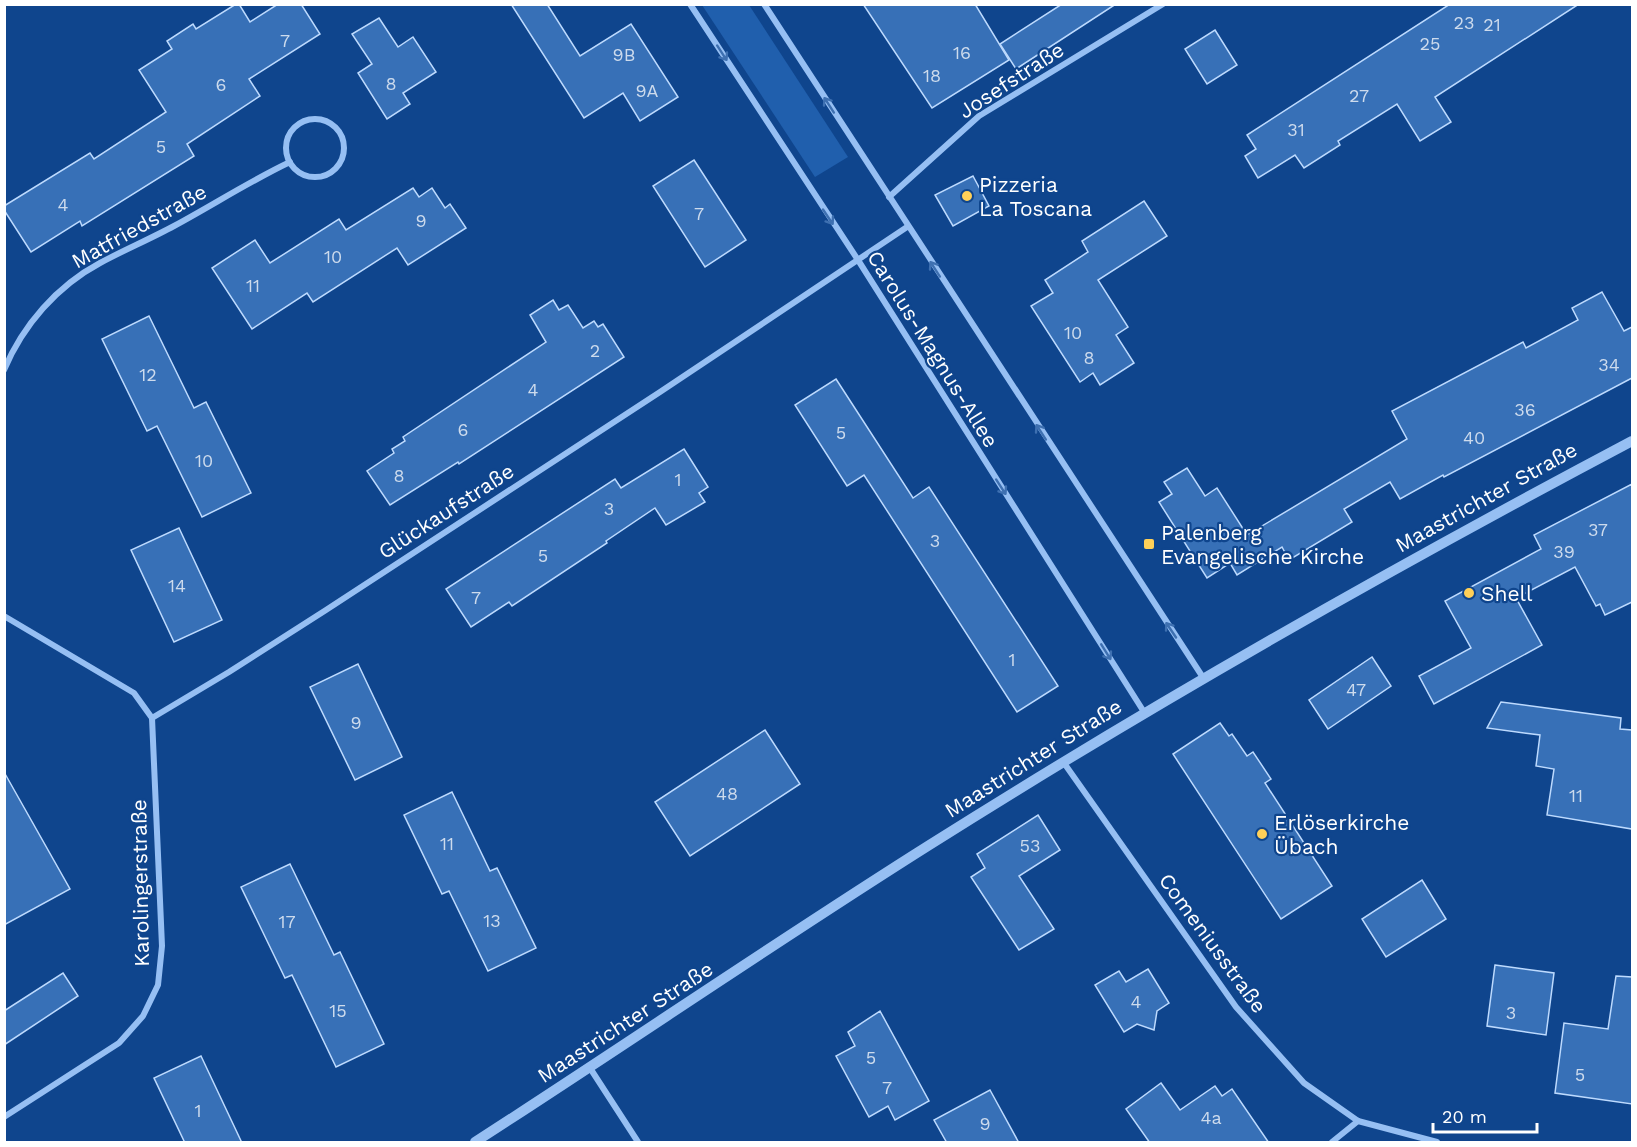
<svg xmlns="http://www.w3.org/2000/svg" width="1637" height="1147" font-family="'Work Sans',sans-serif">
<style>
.green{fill:#205fad}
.building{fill:#3770b7;stroke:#bddafe;stroke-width:1.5}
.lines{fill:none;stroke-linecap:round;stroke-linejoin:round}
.minor{stroke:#96bff3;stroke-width:6}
.tertiary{stroke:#96bff3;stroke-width:10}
.oneway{stroke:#3e70b1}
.poi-dot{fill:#ffd058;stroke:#0f458d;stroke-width:2}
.labels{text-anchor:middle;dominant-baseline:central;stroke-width:4.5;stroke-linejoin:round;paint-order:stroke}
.number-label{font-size:18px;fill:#cddbed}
.street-label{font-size:21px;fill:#fff;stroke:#0f458d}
.poi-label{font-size:21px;fill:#fff;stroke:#0f458d;text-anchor:start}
</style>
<rect width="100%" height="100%" fill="#0f458d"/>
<path class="green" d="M 702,5 L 749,5 L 848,157 L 815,177 Z"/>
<g class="building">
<path d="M 236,4 L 239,4 L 250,22 L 278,4 L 301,4 L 320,34 L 249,79 L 260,96 L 187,144 L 194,156 L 82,226 L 80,221 L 31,252 L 4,210 L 4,206 L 90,153 L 94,159 L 166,112 L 139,70 L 172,49 L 167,41 L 193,24 L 196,29 Z"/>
<path d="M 511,4 L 547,4 L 580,56 L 631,24 L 678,97 L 640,121 L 623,93 L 584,118 Z"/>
<path d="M 863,4 L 975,4 L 1009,60 L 932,108 Z"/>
<path d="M 1062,4 L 1116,4 L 1016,69 L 1000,44 Z"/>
<path d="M 1450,4 L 1579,4 L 1435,97 L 1451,122 L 1420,141 L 1397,104 L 1338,141 L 1340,145 L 1304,168 L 1295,155 L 1258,178 L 1245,156 L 1256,149 L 1247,135 Z"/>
<path d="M 379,18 L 398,47 L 413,37 L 436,72 L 403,93 L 410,104 L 387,119 L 358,73 L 372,64 L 352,34 Z"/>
<path d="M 1215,30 L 1237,65 L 1207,84 L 1185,49 Z"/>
<path d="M 694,160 L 746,240 L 705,267 L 653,186 Z"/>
<path d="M 973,176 L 989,206 L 953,226 L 935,195 Z"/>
<path d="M 413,188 L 419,197 L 432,188 L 445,208 L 450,204 L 466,228 L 408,265 L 397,248 L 313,302 L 307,293 L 252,329 L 212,268 L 255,240 L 270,263 L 339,219 L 346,230 Z"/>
<path d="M 1144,201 L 1167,236 L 1098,280 L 1128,327 L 1116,335 L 1134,363 L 1100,385 L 1093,373 L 1080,382 L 1031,306 L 1053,293 L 1045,280 L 1088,252 L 1082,241 Z"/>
<path d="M 1602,292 L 1624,331 L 1632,327 L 1632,378 L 1444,477 L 1443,475 L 1400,499 L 1390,482 L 1344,509 L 1352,522 L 1289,560 L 1282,547 L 1237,575 L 1230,563 L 1207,578 L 1159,502 L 1172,494 L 1164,482 L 1187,468 L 1205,496 L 1217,488 L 1247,535 L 1407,439 L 1392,411 L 1523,342 L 1526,348 L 1578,320 L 1572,308 Z"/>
<path d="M 553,300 L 559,310 L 568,305 L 583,328 L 594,321 L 598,327 L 603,324 L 624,357 L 459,464 L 458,462 L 390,505 L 367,471 L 394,453 L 392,449 L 405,441 L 403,437 L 546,342 L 530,315 Z"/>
<path d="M 149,316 L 194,408 L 206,402 L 251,493 L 202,517 L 157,426 L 147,431 L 102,339 Z"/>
<path d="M 836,379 L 913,498 L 929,487 L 1058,686 L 1017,712 L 864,475 L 847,486 L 795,405 Z"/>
<path d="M 684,449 L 708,487 L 699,493 L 705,502 L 666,525 L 655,508 L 606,541 L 607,543 L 512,606 L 509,602 L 471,627 L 446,589 L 615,479 L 621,488 Z"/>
<path d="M 1632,484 L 1632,602 L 1605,615 L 1600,604 L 1596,606 L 1575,567 L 1516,598 L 1542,645 L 1434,704 L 1419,676 L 1471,648 L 1445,601 L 1541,549 L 1534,535 Z"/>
<path d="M 179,528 L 222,620 L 174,642 L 131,550 Z"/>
<path d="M 1372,657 L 1391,686 L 1328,729 L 1309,700 Z"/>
<path d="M 358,664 L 402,757 L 355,780 L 310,687 Z"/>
<path d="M 1501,702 L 1621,718 L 1620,729 L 1632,730 L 1632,829 L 1547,815 L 1554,769 L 1536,766 L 1540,735 L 1487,728 Z"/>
<path d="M 1220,723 L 1229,736 L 1232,734 L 1247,756 L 1253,752 L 1271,779 L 1265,783 L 1332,886 L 1281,919 L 1173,754 Z"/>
<path d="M 765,730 L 800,784 L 690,856 L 655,802 Z"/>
<path d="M 4,772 L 70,889 L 4,925 Z"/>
<path d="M 452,792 L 490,871 L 497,868 L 536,948 L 488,971 L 449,891 L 442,894 L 404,815 Z"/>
<path d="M 1038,815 L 1060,850 L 1019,876 L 1054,929 L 1019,950 L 971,877 L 985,868 L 977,854 Z"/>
<path d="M 290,864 L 334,955 L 340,952 L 384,1044 L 336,1067 L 292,975 L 285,978 L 241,887 Z"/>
<path d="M 1422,880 L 1446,919 L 1386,957 L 1362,919 Z"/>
<path d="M 1495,965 L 1554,973 L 1546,1035 L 1487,1026 Z"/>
<path d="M 1148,969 L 1169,1003 L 1157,1011 L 1154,1030 L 1137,1024 L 1124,1032 L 1095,985 L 1119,971 L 1126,982 Z"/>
<path d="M 63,973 L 78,996 L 4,1045 L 4,1011 Z"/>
<path d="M 1616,976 L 1632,977 L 1632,1104 L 1555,1093 L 1564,1023 L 1608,1029 Z"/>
<path d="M 880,1011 L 929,1101 L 895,1120 L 888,1106 L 869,1117 L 836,1056 L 855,1046 L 848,1032 Z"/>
<path d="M 201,1056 L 242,1143 L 185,1143 L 154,1078 Z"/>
<path d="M 1161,1083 L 1180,1110 L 1215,1086 L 1222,1096 L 1232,1089 L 1269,1143 L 1150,1143 L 1126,1109 Z"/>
<path d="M 990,1090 L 1019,1143 L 947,1143 L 934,1120 Z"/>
</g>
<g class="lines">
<g class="minor">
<path d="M 690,4 L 858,260 L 1144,712"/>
<path d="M 764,4 L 1204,679"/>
<circle cx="315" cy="148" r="29"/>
<path d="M 889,197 L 979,116 L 1163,4"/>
<path d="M 4,370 C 23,325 57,286 100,263 C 124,250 150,239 174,226 C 213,205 250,181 290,162"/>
<path d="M 4,616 L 134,693 L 152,718"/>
<path d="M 152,718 L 229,672 L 326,610 L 660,392 L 907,227"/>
<path d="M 1064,763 L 1236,1007 L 1304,1083 L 1358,1121 L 1437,1142"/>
<path d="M 590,1068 L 638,1142"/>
<path d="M 4,1117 L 119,1043 L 143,1016 L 158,985 L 162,946 L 152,718"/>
<path d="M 1332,1142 L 1358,1121"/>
</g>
<path class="tertiary" d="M 475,1142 C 627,1044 777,941 931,844 C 1159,700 1394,567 1632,441"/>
</g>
<defs><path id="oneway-shaft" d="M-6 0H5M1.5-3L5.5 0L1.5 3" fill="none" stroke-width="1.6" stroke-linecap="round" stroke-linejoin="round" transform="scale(1.5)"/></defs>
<g class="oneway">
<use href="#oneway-shaft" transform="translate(722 53) rotate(57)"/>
<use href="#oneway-shaft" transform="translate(829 105) rotate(-123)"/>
<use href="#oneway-shaft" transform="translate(828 217) rotate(56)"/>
<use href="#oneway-shaft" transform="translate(935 269) rotate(-123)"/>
<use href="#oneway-shaft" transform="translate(1041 432) rotate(-123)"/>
<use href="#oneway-shaft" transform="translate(1001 487) rotate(57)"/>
<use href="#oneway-shaft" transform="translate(1171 630) rotate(-124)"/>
<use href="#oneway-shaft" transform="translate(1106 652) rotate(58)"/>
</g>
<g class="poi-dot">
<circle cx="967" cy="196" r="6"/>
<rect x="1143" y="538" width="12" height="12" rx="3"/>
<circle cx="1469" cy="593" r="6"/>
<circle cx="1262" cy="834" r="6"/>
</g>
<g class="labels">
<g class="number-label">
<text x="1464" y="22">23</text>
<text x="1492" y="24">21</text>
<text x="285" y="40">7</text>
<text x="1430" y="43">25</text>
<text x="962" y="52">16</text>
<text x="624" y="54">9B</text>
<text x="932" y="75">18</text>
<text x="391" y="83">8</text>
<text x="221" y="84">6</text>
<text x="647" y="90">9A</text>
<text x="1359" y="95">27</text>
<text x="1296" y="129">31</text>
<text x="161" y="146">5</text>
<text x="63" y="204">4</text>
<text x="699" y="213">7</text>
<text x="421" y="220">9</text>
<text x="333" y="256">10</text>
<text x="253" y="285">11</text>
<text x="1073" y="332">10</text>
<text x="595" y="350">2</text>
<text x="1089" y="357">8</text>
<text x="1609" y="364">34</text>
<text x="148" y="374">12</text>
<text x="533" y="389">4</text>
<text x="1525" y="409">36</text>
<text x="463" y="429">6</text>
<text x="841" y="432">5</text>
<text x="1474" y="437">40</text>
<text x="204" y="460">10</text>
<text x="399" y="475">8</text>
<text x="678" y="479">1</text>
<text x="609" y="508">3</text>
<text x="1598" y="529">37</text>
<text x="935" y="540">3</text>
<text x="1564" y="551">39</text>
<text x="543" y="555">5</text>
<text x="177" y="585">14</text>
<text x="476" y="597">7</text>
<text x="1012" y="659">1</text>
<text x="1356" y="689">47</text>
<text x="356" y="722">9</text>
<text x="727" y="793">48</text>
<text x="1576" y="795">11</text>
<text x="447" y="843">11</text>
<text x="1030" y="845">53</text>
<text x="492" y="920">13</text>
<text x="287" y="921">17</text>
<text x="1136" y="1001">4</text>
<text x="338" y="1010">15</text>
<text x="1511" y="1012">3</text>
<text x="871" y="1057">5</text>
<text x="1580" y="1074">5</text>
<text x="887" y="1087">7</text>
<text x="198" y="1110">1</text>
<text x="1211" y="1117">4a</text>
<text x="985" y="1123">9</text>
</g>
<g class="street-label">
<text transform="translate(1011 80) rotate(-33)">Josefstraße</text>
<text transform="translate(139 226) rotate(-29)">Matfriedstraße</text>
<text transform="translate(933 349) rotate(58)">Carolus-Magnus-Allee</text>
<text transform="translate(1486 497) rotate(-29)">Maastrichter Straße</text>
<text transform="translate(446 511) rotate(-33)">Glückaufstraße</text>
<text transform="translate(1033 758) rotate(-32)">Maastrichter Straße</text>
<text transform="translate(140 883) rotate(-91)">Karolingerstraße</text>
<text transform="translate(1213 943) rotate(54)">Comeniusstraße</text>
<text transform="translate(625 1022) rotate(-33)">Maastrichter Straße</text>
</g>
<g class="poi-label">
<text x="979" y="184">Pizzeria<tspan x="979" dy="24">La Toscana</tspan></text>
<text x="1161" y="532">Palenberg<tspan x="1161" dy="24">Evangelische Kirche</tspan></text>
<text x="1481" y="593">Shell</text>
<text x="1274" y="822">Erlöserkirche<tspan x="1274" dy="24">Übach</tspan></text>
</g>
</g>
<rect width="1637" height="1147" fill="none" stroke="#ffffff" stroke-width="12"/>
<path d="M1433 1123v9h104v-9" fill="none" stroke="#ffffff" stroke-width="3"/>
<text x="1442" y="1123" font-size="18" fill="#ffffff" stroke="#0f458d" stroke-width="4.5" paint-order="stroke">20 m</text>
</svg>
